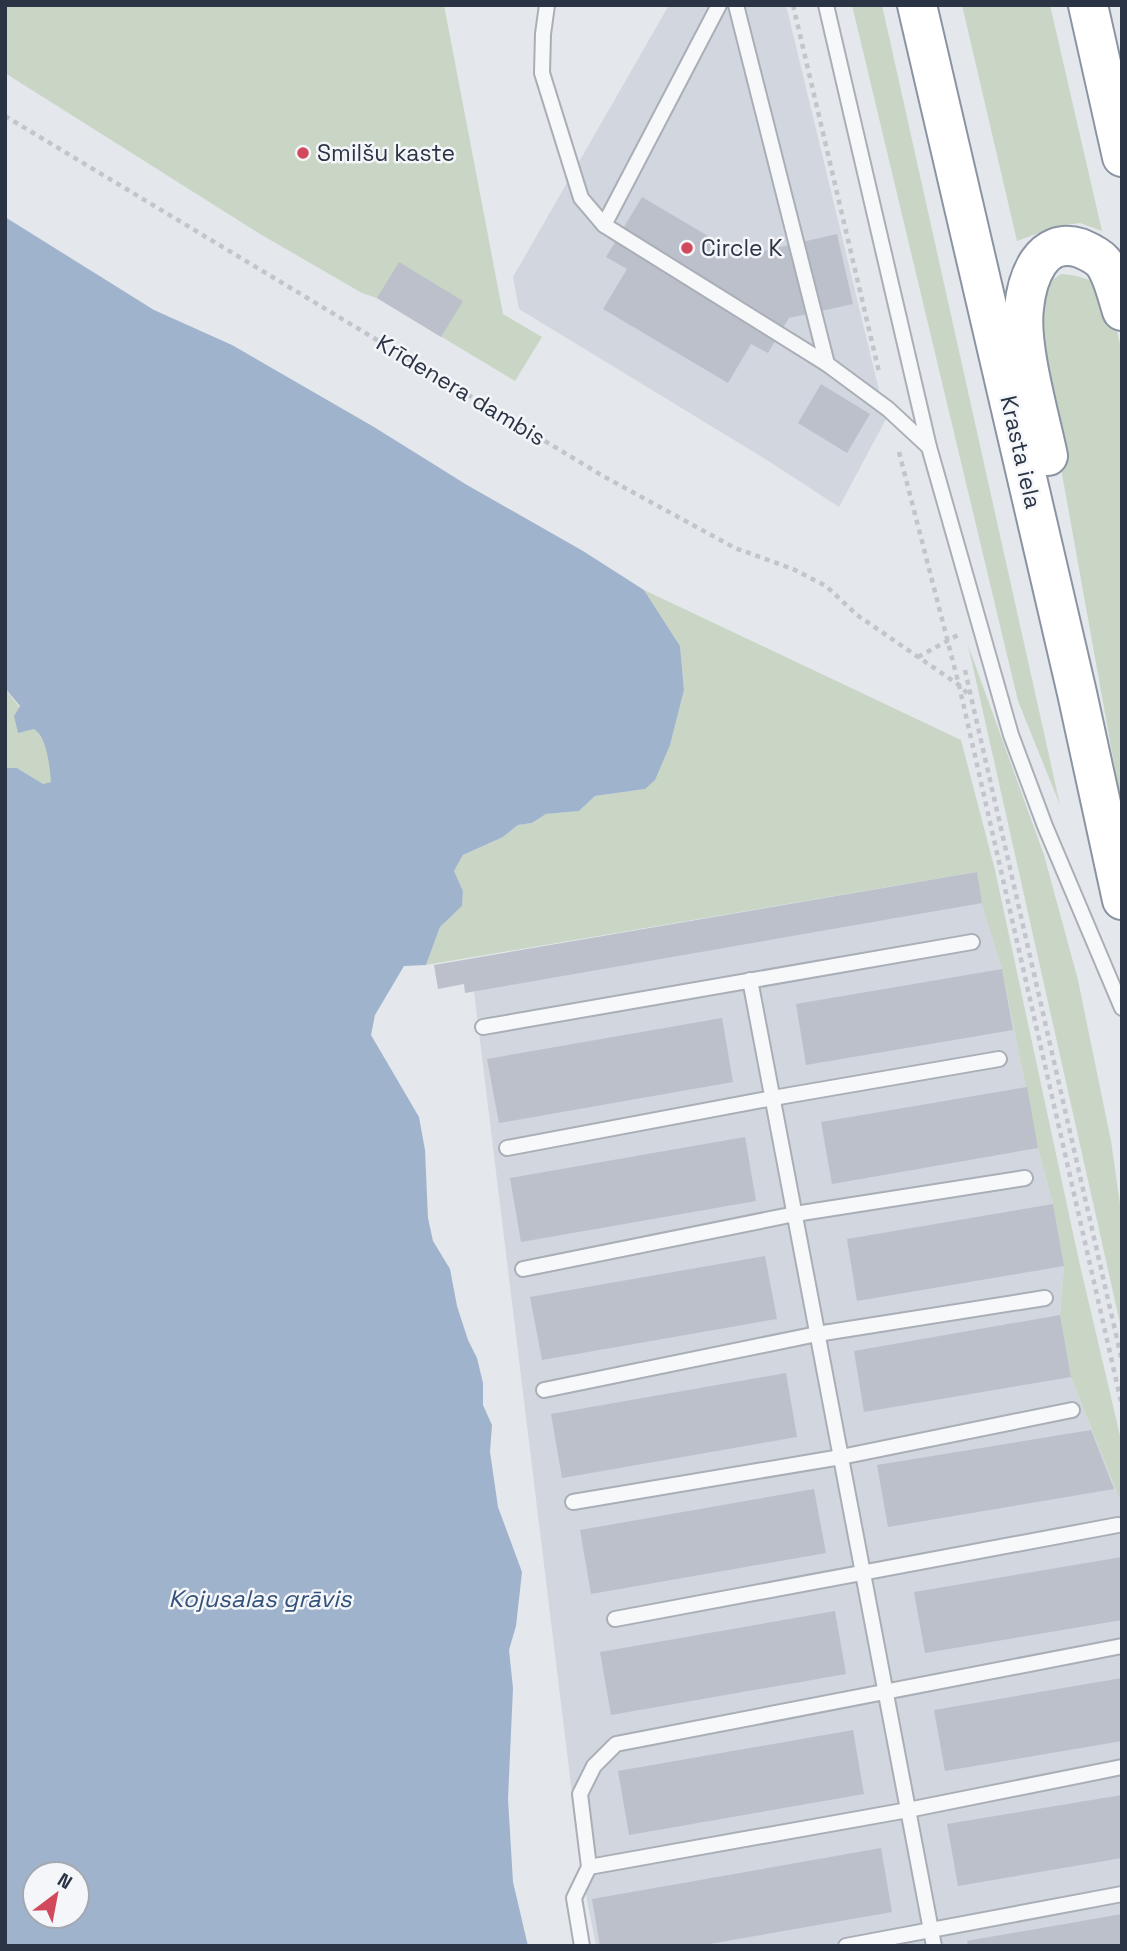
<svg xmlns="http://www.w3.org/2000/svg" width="1127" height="1951" font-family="'Space Grotesk',sans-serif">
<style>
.built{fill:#d2d6de}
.green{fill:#c9d6c5}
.water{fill:#9fb4cc;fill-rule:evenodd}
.building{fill:#bbc0ca}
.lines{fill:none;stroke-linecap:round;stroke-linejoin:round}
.service-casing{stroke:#a9aeb7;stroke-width:18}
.trunk-casing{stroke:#8b94a3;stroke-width:42}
.path{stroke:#c2c5cb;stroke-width:4.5;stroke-dasharray:5 5;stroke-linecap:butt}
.service{stroke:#f7f8fa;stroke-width:14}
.trunk{stroke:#fff;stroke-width:38}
.poi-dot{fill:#d1495b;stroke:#f4f6f9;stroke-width:2.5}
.labels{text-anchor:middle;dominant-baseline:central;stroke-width:5;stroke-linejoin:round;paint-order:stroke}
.poi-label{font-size:23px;fill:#2b3445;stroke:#f4f6f9;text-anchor:start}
.street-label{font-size:23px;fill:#2b3445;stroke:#f4f6f9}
.water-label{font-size:24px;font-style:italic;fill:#34527a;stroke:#f4f6f9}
</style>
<rect width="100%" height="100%" fill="#e4e7ec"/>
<g class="built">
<path d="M 669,5 L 786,5 L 886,419 L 839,507 L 767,460 L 519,309 L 513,277 Z"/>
<path d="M 977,872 L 1002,969 L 1038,1148 L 1053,1204 L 1064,1266 L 1060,1315 L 1071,1377 L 1122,1505 L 1122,1946 L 596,1946 L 582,1875 L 470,959 Z"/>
</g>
<g class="green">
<path d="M 5,5 L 444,5 L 503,314 L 542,337 L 515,381 L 377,298 L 362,293 L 260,234 L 5,73 Z"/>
<path d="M 852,5 L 882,5 L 1060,805 L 1018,701 Z"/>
<path d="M 962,5 L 1050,5 L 1102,231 L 1080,223 L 1058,226 L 1017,241 Z"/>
<path d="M 1061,274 C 1115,278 1110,307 1122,351 L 1122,808 L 1036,329 L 1045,285 Z"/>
<path d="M 644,590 L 961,740 L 995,870 L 1079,1261 L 1122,1444 L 1122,1505 L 1071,1377 L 1060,1315 L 1064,1266 L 1053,1204 L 1038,1148 L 1002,969 L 982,903 L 977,872 L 426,965 L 440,927 L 462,906 L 463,891 L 454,871 L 463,855 L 503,837 L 518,825 L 532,823 L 546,814 L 579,811 L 595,796 L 645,789 L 670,745 L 684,690 L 680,646 Z"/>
<path d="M 968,645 L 1044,855 L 1078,980 L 1111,1141 L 1122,1218 L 1122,1332 Z"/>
<path d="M 5,688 C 21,711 43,731 50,760 C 52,766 51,775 51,783 L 43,784 L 17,768 L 5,768 Z"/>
</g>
<path class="water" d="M 5,217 L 154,310 L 232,345 L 374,427 L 467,485 L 583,551 L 644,590 L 680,646 L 684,690 L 670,745 L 655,780 L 645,789 L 595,796 L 579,811 L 546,814 L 532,823 L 518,825 L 503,837 L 463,855 L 454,871 L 463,891 L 462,906 L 440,927 L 426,965 L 404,966 L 375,1015 L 371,1035 L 419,1117 L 425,1150 L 428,1218 L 433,1241 L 450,1269 L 457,1306 L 468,1340 L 477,1358 L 483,1383 L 483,1405 L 492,1425 L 490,1452 L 498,1507 L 522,1572 L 516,1626 L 509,1650 L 513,1688 L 508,1799 L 513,1882 L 528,1946 L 5,1946 L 5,768 L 17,768 L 43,784 L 51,782 C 50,768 47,737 34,729 L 18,733 L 14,716 L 20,706 L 5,688 ZM 35,1874 L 77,1874 L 77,1916 L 35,1916 Z"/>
<g class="building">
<path d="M 642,197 L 742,256 L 837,234 L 853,304 L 789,318 L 768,353 L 751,344 L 728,383 L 603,309 L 627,269 L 606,257 Z"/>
<path d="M 399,262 L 463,301 L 441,337 L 377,298 Z"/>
<path d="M 821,384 L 870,414 L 847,453 L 798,423 Z"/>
<path d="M 977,872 L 982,903 L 465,993 L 464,984 L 438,989 L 434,965 Z"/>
<path d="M 1002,969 L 1013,1030 L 806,1065 L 796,1004 Z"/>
<path d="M 722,1018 L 733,1082 L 499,1123 L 487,1059 Z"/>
<path d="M 1027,1087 L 1038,1148 L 832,1184 L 821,1122 Z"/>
<path d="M 745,1137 L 756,1201 L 521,1242 L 510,1178 Z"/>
<path d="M 1053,1204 L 1064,1266 L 857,1301 L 847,1239 Z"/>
<path d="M 765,1256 L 777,1319 L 542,1360 L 530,1297 Z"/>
<path d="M 1060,1315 L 1071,1377 L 864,1412 L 854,1351 Z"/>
<path d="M 786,1373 L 797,1437 L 562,1478 L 551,1414 Z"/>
<path d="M 1091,1430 L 1114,1489 L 888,1527 L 877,1465 Z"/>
<path d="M 814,1489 L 826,1553 L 591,1594 L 580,1530 Z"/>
<path d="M 1122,1557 L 1122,1620 L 925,1653 L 914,1592 Z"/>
<path d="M 835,1611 L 846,1674 L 611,1715 L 600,1652 Z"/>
<path d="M 1122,1678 L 1122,1741 L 945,1771 L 934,1710 Z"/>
<path d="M 853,1730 L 864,1794 L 629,1835 L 618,1771 Z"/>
<path d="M 1122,1795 L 1122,1858 L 958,1886 L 947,1824 Z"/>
<path d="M 881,1848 L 892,1912 L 698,1946 L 600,1946 L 592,1899 Z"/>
<path d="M 1122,1914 L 1122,1946 L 968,1946 L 967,1941 Z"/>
</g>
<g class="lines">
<g class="service-casing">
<g id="service">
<path d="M 547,5 L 543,34 L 542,73 L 581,198 L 604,225"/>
<path d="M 719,5 L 604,225 L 827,364"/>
<path d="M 736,5 L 827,364 L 888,409 L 929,447"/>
<path d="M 826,5 L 929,447 L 1011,735 L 1045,826 L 1122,1008"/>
<path d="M 750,980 L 934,1946"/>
<path d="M 483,1027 L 972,942"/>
<path d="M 507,1148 L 773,1098 L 999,1059"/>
<path d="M 523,1269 L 795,1214 L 1025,1178"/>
<path d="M 544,1390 L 817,1334 L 1045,1298"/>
<path d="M 573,1502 L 841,1457 L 1072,1410"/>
<path d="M 615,1619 L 1118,1525"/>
<path d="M 589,1867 L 908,1810 L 1122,1767"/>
<path d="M 582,1946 L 574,1898 L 589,1867 L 580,1794 L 594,1766 L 616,1744 L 1122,1646"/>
<path d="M 846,1946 L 1122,1894"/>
</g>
</g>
<g class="trunk-casing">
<g id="trunk">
<path d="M 917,5 L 1077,693 L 1122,900"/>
<path d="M 1088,5 L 1122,157"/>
<path d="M 1048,456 C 1040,417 1019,346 1024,308 C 1027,278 1041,236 1080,248 C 1087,251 1097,255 1103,262 C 1113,275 1117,296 1122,311"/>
</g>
</g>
<g class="path">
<path d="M 793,5 L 879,372"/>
<path d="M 5,116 L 603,476 L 735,548 L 793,569 L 826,586 L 857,615 L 959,685 L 970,696"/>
<path d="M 899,452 L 959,685 L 1122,1406"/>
<path d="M 918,657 L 958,635"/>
<path d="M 965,670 L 1122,1361"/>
</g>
<use href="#service" class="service"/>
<use href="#trunk" class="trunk"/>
</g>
<g class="poi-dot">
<circle cx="303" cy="153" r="7"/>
<circle cx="687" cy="248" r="7"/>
</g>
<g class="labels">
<g class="poi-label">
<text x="317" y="153">Smilšu kaste</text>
<text x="701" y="248">Circle K</text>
</g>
<g class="street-label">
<text transform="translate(461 390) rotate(31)">Krīdenera dambis</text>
<text transform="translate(1021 452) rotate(77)">Krasta iela</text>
</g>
<g class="water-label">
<text x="260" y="1598">Kojusalas grāvis</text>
</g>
</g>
<rect width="1127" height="1951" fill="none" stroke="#2b3445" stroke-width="14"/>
<g transform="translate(56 1895) rotate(32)"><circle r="33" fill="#f4f6f9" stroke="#a4a8b1" stroke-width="2"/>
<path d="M0-5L12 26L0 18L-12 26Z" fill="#d1495b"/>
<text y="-10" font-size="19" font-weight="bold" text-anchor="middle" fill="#2b3445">N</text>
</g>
</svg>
